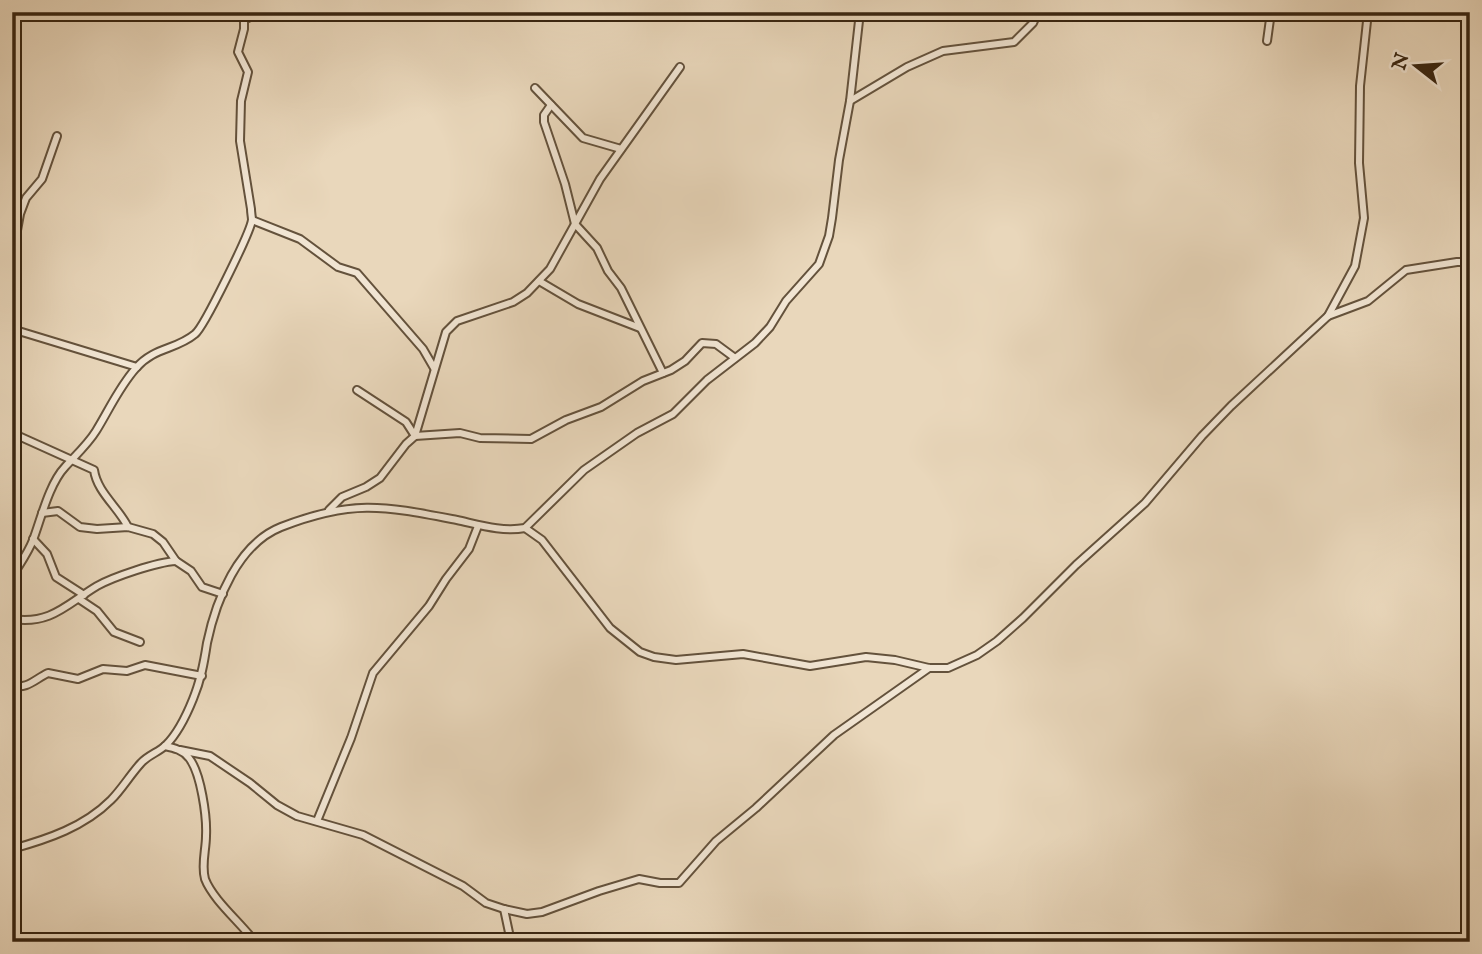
<svg xmlns="http://www.w3.org/2000/svg" width="1482" height="954" font-family="'IM FELL English',serif">
<style>
.lines{fill:none;stroke-linecap:round;stroke-linejoin:round}
.minor-casing{stroke:#64523c;stroke-width:10}
.minor{stroke:#f1e5d3;stroke-width:6}
</style>
<rect width="100%" height="100%" fill="#e9d7bb"/>
<filter id="stains"><feTurbulence type="fractalNoise" baseFrequency=".00286" numOctaves="4"/><feColorMatrix values="0 0 0 0 .2 0 0 0 0 .09 0 0 0 0 .02 0 0 0 .5 -.17"/></filter>
<radialGradient id="worn" r=".72"><stop offset=".6" stop-color="#630" stop-opacity="0"/><stop offset="1" stop-color="#630" stop-opacity=".3"/></radialGradient>
<g class="lines">
<g class="minor-casing">
<g id="minor">
<path d="M 246,19 L 261,12"/>
<path d="M 1267,41 L 1271,12"/>
<path d="M 535,88 L 583,138 L 621,149"/>
<path d="M 850,101 L 907,67 L 943,51 L 1014,42 L 1033,23 L 1038,12"/>
<path d="M 551,105 L 544,115 L 544,122 L 565,184 L 575,224 L 597,248 L 608,271 L 621,288 L 663,373"/>
<path d="M 252,220 L 300,239 L 338,267 L 357,273 L 423,349 L 434,368"/>
<path d="M 12,258 L 20,214 L 26,198 L 42,179 L 57,136"/>
<path d="M 539,281 L 578,304 L 640,328"/>
<path d="M 1328,316 L 1355,266 L 1364,218 L 1359,163 L 1360,86 L 1368,12"/>
<path d="M 12,329 L 137,367"/>
<path d="M 357,390 L 406,422 L 415,436"/>
<path d="M 12,433 L 94,470 C 97,492 118,507 128,527"/>
<path d="M 415,436 L 446,332 L 457,321 L 513,302 L 527,293 L 550,269 L 600,179 L 680,67"/>
<path d="M 329,510 L 342,497 L 366,487 L 380,478 L 406,444 L 415,436 L 460,433 L 480,438 L 531,439 L 566,420 L 601,407 L 643,381 L 671,370 L 685,361 L 702,343 L 716,344 L 735,358"/>
<path d="M 42,513 L 58,511 L 80,527 L 97,529 L 128,527 L 153,534 L 163,542 L 176,561 L 191,571 L 202,587 L 223,594"/>
<path d="M 525,528 L 542,540 L 610,628 L 640,652 L 654,657 L 676,660 L 743,654 L 810,666 L 866,657 L 895,660 L 929,668 L 948,668 L 977,655 L 997,641 L 1023,618 L 1076,565 L 1145,503 L 1202,436 L 1231,406 L 1328,316 L 1368,301 L 1406,270 L 1457,262 L 1470,262"/>
<path d="M 33,539 L 47,554 L 56,577 L 84,595"/>
<path d="M 12,577 C 19,565 28,553 33,540 C 41,519 49,484 65,467 C 75,456 88,444 96,431 C 109,410 119,387 136,368 C 154,347 176,350 195,334 C 204,327 250,233 252,220 C 252,217 251,213 251,209 L 240,141 L 241,101 L 248,72 L 238,52 L 244,29 L 244,12"/>
<path d="M 79,599 L 97,611 L 114,632 L 140,642"/>
<path d="M 12,619 C 51,625 67,604 97,586 C 113,577 157,562 176,561"/>
<path d="M 12,685 C 27,690 35,679 48,673 L 78,679 L 103,669 L 127,671 L 145,665 L 202,676"/>
<path d="M 165,746 C 174,748 183,750 189,758 C 201,773 207,817 206,836 C 206,850 201,865 205,879 C 213,900 241,923 255,942"/>
<path d="M 180,750 L 210,756 L 250,783 L 277,805 L 297,816 L 363,835 L 463,886 L 486,903 L 504,909 L 527,914 L 542,912 L 599,891 L 639,879 L 660,883 L 679,883 L 716,841 L 756,808 L 834,735 L 929,668"/>
<path d="M 317,821 L 351,738 L 373,673 L 429,606 L 446,579 L 469,549 L 478,526"/>
<path d="M 12,849 C 48,839 84,827 111,800 C 122,789 130,775 141,763 C 148,755 159,752 166,745 C 178,733 187,714 193,699 C 201,680 204,663 207,643 C 216,600 238,544 281,527 C 353,499 384,506 457,520 C 480,525 502,532 525,528 L 584,470 L 637,433 L 673,414 L 707,380 L 755,343 L 770,327 L 786,301 L 819,264 L 829,236 L 832,218 L 839,160 L 850,101 L 860,12"/>
<path d="M 504,909 L 511,942"/>
</g>
</g>
<use href="#minor" class="minor"/>
</g>
<rect width="1482" height="954" fill="none" stroke="#e9d7bb" stroke-width="42"/>
<rect x="14" y="14" width="1454" height="926" fill="none" stroke="#382511" stroke-width="3.5"/>
<rect x="21" y="21" width="1440" height="912" fill="none" stroke="#382511" stroke-width="2"/>
<g transform="translate(1416 66) rotate(287)" stroke="#f1e5d3" stroke-width="5" paint-order="stroke">
<path d="M0-5L12 26L0 18L-12 26Z" fill="#382511"/>
<text y="-10" font-size="19" font-weight="bold" text-anchor="middle" fill="#382511">N</text>
</g>
<rect width="100%" height="100%" filter="url(#stains)"/>
<rect width="100%" height="100%" fill="url(#worn)"/>
</svg>
